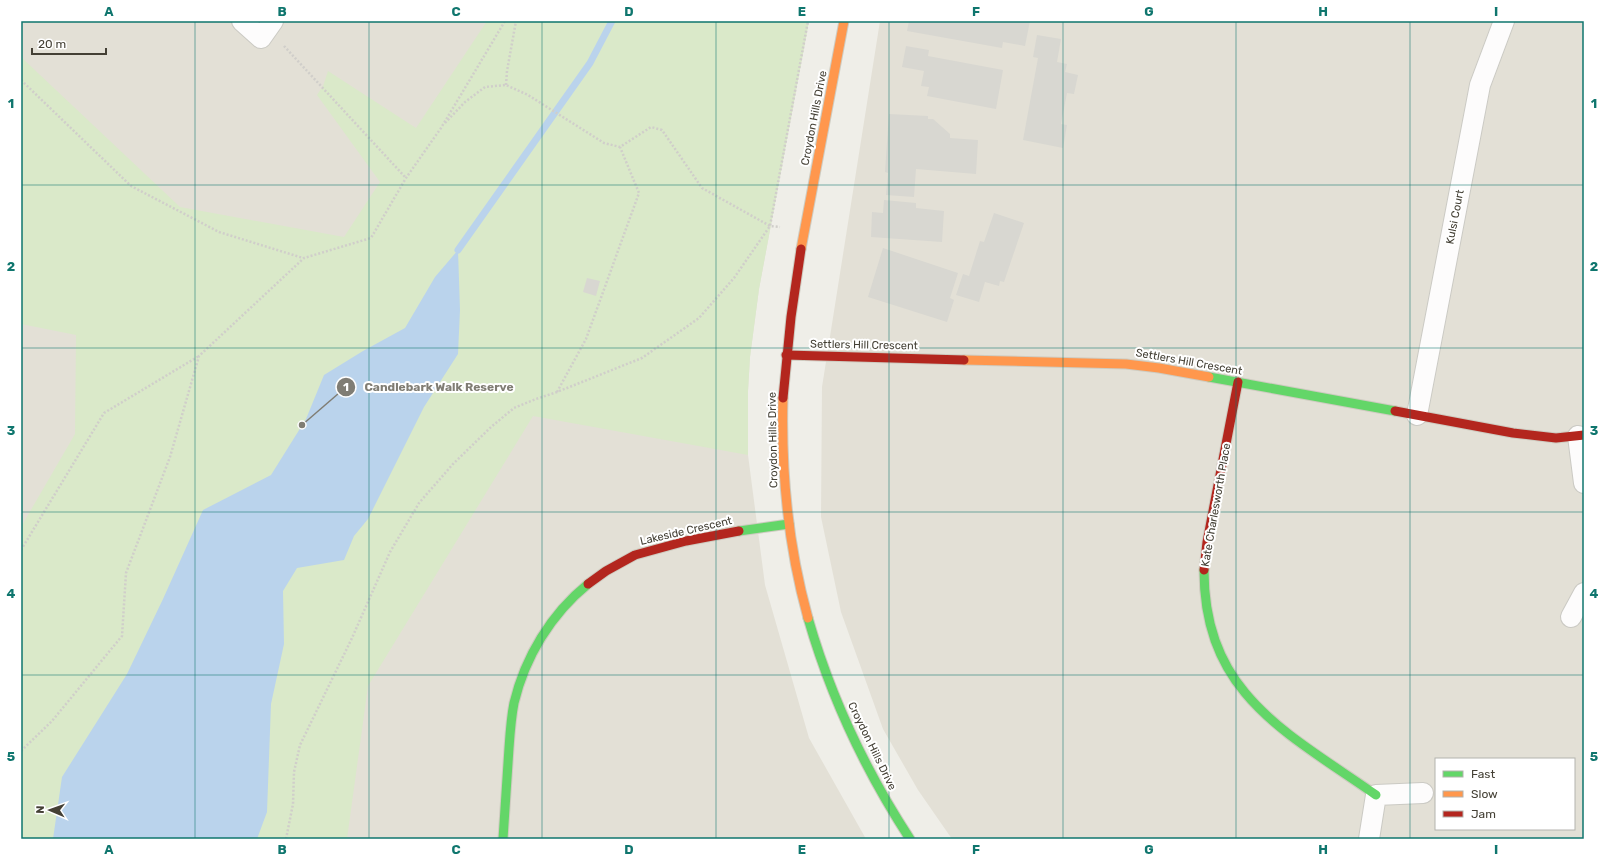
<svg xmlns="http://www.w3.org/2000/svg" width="1605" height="860" font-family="Rubik,sans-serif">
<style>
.residential{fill:#e3e0d6;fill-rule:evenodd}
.green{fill:#dae9c9}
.water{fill:#bad3ec}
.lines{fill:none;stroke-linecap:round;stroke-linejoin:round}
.stream{stroke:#bad3ec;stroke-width:7}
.building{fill:#d8d7d1}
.street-casing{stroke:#cbcac4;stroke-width:22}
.fast-casing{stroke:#cecbc0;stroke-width:11}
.slow-casing{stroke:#cecbc0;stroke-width:11}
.jam-casing{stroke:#cecbc0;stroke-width:11}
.path{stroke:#d0ceca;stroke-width:2.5;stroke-dasharray:2 2;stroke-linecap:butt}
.street{stroke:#fdfcfc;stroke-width:20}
.fast{stroke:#63d668;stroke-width:9}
.slow{stroke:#ff974d;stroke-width:9}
.jam{stroke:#b3261e;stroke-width:9}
.grid{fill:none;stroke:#0f766e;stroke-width:1;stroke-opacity:0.55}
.labels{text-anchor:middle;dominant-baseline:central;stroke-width:4;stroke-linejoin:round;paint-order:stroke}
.street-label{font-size:11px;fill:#444035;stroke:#fff}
.leader{fill:none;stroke:#807d74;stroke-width:1.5}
.callout-dot{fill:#807d74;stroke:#fff;stroke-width:1.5}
.mark-label{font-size:12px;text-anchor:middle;font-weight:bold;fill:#fff}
.callout-label{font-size:12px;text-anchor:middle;font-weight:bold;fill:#807d74;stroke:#fff;stroke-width:4;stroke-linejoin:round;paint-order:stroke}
.neatline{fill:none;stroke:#0f766e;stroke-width:1.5}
.grid-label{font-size:13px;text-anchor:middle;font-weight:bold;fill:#0f766e}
</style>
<rect width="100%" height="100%" fill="#efeee8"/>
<g class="residential">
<path d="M 21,21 L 809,21 L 759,289 L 750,357 L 748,391 L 748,455 L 765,585 L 809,738 L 866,839 L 21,839 Z"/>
<path d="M 880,21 L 1584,21 L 1584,839 L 952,839 L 918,790 L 883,729 L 841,612 L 821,517 L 822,387 ZM 1436,759 L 1574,759 L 1574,829 L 1436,829 Z"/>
</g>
<path class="green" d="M 487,21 L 809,21 L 759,289 L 750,357 L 748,391 L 748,455 L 533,416 L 368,686 L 347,839 L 21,839 L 21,527 L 75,434 L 76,335 L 21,324 L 21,57 L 180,207 L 344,237 L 380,182 L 317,95 L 323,86 L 328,71 L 416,128 Z"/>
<path class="water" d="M 458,250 L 460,310 L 458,354 L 424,407 L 368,519 L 354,536 L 344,560 L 297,568 L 283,591 L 284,644 L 271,704 L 267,812 L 257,839 L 53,839 L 62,777 L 127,674 L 163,599 L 203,510 L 271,475 L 306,419 L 324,375 L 363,351 L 405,328 L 435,277 Z"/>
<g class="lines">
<path class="stream" d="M 458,250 L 590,63 L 612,21"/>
</g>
<g class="building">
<path d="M 909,21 L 1030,21 L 1025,46 L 1003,42 L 1002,48 L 907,31 Z"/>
<path d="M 1037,35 L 1061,39 L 1057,62 L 1067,64 L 1065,72 L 1078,75 L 1074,94 L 1067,93 L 1061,124 L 1067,125 L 1063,148 L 1023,140 L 1038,58 L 1033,57 Z"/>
<path d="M 906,46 L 929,50 L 928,56 L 1003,70 L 996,109 L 927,96 L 929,87 L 921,86 L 924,71 L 902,67 Z"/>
<path d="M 889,114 L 928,116 L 928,119 L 933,119 L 950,134 L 950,138 L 978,140 L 976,174 L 916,169 L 914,197 L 886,195 L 888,173 L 885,172 Z"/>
<path d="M 884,200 L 916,203 L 916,208 L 944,211 L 942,242 L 871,237 L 872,212 L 883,213 Z"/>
<path d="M 994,213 L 1024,223 L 1004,282 L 1000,281 L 999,286 L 985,282 L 979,302 L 956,295 L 963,274 L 969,276 L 980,241 L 984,242 Z"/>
<path d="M 883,248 L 958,273 L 950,298 L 954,300 L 947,322 L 868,297 Z"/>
<path d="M 587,278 L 600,281 L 596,296 L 583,292 Z"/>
</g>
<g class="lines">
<g class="street-casing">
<g id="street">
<path d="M 242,21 L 261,38 L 273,21"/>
<path d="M 1417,415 L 1480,85 L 1504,21"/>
<path d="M 1578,436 L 1584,483"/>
<path d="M 1571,617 L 1584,593"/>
<path d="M 1369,839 L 1376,795 L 1423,793"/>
</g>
</g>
<g class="fast-casing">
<g id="fast">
<path d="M 1209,377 L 1395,411"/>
<path d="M 739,531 L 789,524"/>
<path d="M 1204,570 C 1204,694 1286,732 1376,795"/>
<path d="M 808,618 C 831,698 865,770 910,839"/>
<path d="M 503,839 C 505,809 507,778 509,748 C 510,733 511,718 514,703 C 525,657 551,614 588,584"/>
</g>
</g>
<g class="slow-casing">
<g id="slow">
<path d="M 801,249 L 844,21"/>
<path d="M 964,360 L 1126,364 L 1159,368 L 1209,377"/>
<path d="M 783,398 C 781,473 788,546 808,618"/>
</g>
</g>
<g class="jam-casing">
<g id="jam">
<path d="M 786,355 L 964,360"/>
<path d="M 783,398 L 791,317 L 801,249"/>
<path d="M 1395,411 L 1513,433 L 1556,438 L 1584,435"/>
<path d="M 1204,570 L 1207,542 L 1238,382"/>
<path d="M 588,584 L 606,571 L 635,555 L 686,541 L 739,531"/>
</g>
</g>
<g class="path">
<path d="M 284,46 L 406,178"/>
<path d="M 21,80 L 131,186 L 219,232 L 303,258"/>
<path d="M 506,85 L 507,71 L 516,21"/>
<path d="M 445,123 L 465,102 L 485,87 L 506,85 L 528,95 L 604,143 L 620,147 L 651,127 L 662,130 L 702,188 L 770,226 L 780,227"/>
<path d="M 557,392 L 586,339 L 639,193 L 620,147"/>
<path d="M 21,550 L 104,413 L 199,356"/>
<path d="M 21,751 L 52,721 L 122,636 L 126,573 L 170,457 L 199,356 L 304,258 L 371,238 L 406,178 L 441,128 L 505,21"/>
<path d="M 286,839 L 293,804 L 294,772 L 300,745 L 352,638 L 390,552 L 419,503 L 453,464 L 491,427 L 514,408 L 536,399 L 557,392 L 642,358 L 699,318 L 734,278 L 770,226 L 808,21"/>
</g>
<use href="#street" class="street"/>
<use href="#fast" class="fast"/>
<use href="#slow" class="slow"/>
<use href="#jam" class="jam"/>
</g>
<path class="grid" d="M 195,21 L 195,839M 369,21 L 369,839M 542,21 L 542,839M 716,21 L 716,839M 889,21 L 889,839M 1063,21 L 1063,839M 1236,21 L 1236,839M 1410,21 L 1410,839M 21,185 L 1584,185M 21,348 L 1584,348M 21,512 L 1584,512M 21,675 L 1584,675"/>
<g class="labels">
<g class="street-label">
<text transform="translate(814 118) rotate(-79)">Croydon Hills Drive</text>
<text transform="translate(1455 217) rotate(-79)">Kulsi Court</text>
<text transform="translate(864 345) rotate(1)">Settlers Hill Crescent</text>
<text transform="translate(1189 362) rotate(10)">Settlers Hill Crescent</text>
<text transform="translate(773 440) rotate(-91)">Croydon Hills Drive</text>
<text transform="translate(1216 505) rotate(-80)">Kate Charlesworth Place</text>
<text transform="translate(686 531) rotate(-13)">Lakeside Crescent</text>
<text transform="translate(872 746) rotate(64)">Croydon Hills Drive</text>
</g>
</g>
<path class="leader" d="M302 425L346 387"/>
<g class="callout-dot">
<circle cx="302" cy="425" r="4"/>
<circle cx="346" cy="387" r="10"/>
</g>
<g class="mark-label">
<text x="346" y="391">1</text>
</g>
<g class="callout-label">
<text x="439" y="391">Candlebark Walk Reserve</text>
</g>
<rect width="1605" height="860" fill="none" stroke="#ffffff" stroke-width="44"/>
<rect x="1435" y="758" width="140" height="72" fill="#ffffff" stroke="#b4b3ae"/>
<rect x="1443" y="771" width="20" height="6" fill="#63d668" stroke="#b4b3ae"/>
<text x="1471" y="778" font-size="12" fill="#444035">Fast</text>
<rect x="1443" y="791" width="20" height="6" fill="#ff974d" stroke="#b4b3ae"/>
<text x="1471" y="798" font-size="12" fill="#444035">Slow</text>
<rect x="1443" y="811" width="20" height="6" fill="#b3261e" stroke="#b4b3ae"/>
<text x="1471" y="818" font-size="12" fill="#444035">Jam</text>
<g transform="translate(50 810) rotate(272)" stroke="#ffffff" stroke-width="3" paint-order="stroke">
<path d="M0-3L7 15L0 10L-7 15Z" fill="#444035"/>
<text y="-6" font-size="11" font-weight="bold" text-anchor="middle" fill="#444035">N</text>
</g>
<path d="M32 48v6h74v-6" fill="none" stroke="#444035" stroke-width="2"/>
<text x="38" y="48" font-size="12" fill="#444035" stroke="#ffffff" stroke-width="3" paint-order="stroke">20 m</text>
<rect x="22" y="22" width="1561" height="816" class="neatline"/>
<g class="grid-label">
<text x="109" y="16">A</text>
<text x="282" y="16">B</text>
<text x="456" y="16">C</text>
<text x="629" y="16">D</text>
<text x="802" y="16">E</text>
<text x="976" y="16">F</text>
<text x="1149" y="16">G</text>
<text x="1323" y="16">H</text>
<text x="1496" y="16">I</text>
<text x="11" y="108">1</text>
<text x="1594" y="108">1</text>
<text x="11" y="271">2</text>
<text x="1594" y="271">2</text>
<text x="11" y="435">3</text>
<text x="1594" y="435">3</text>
<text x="11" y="598">4</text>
<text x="1594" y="598">4</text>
<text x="11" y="761">5</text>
<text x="1594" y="761">5</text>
<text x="109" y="854">A</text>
<text x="282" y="854">B</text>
<text x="456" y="854">C</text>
<text x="629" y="854">D</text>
<text x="802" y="854">E</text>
<text x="976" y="854">F</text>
<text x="1149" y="854">G</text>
<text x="1323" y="854">H</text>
<text x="1496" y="854">I</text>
</g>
</svg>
